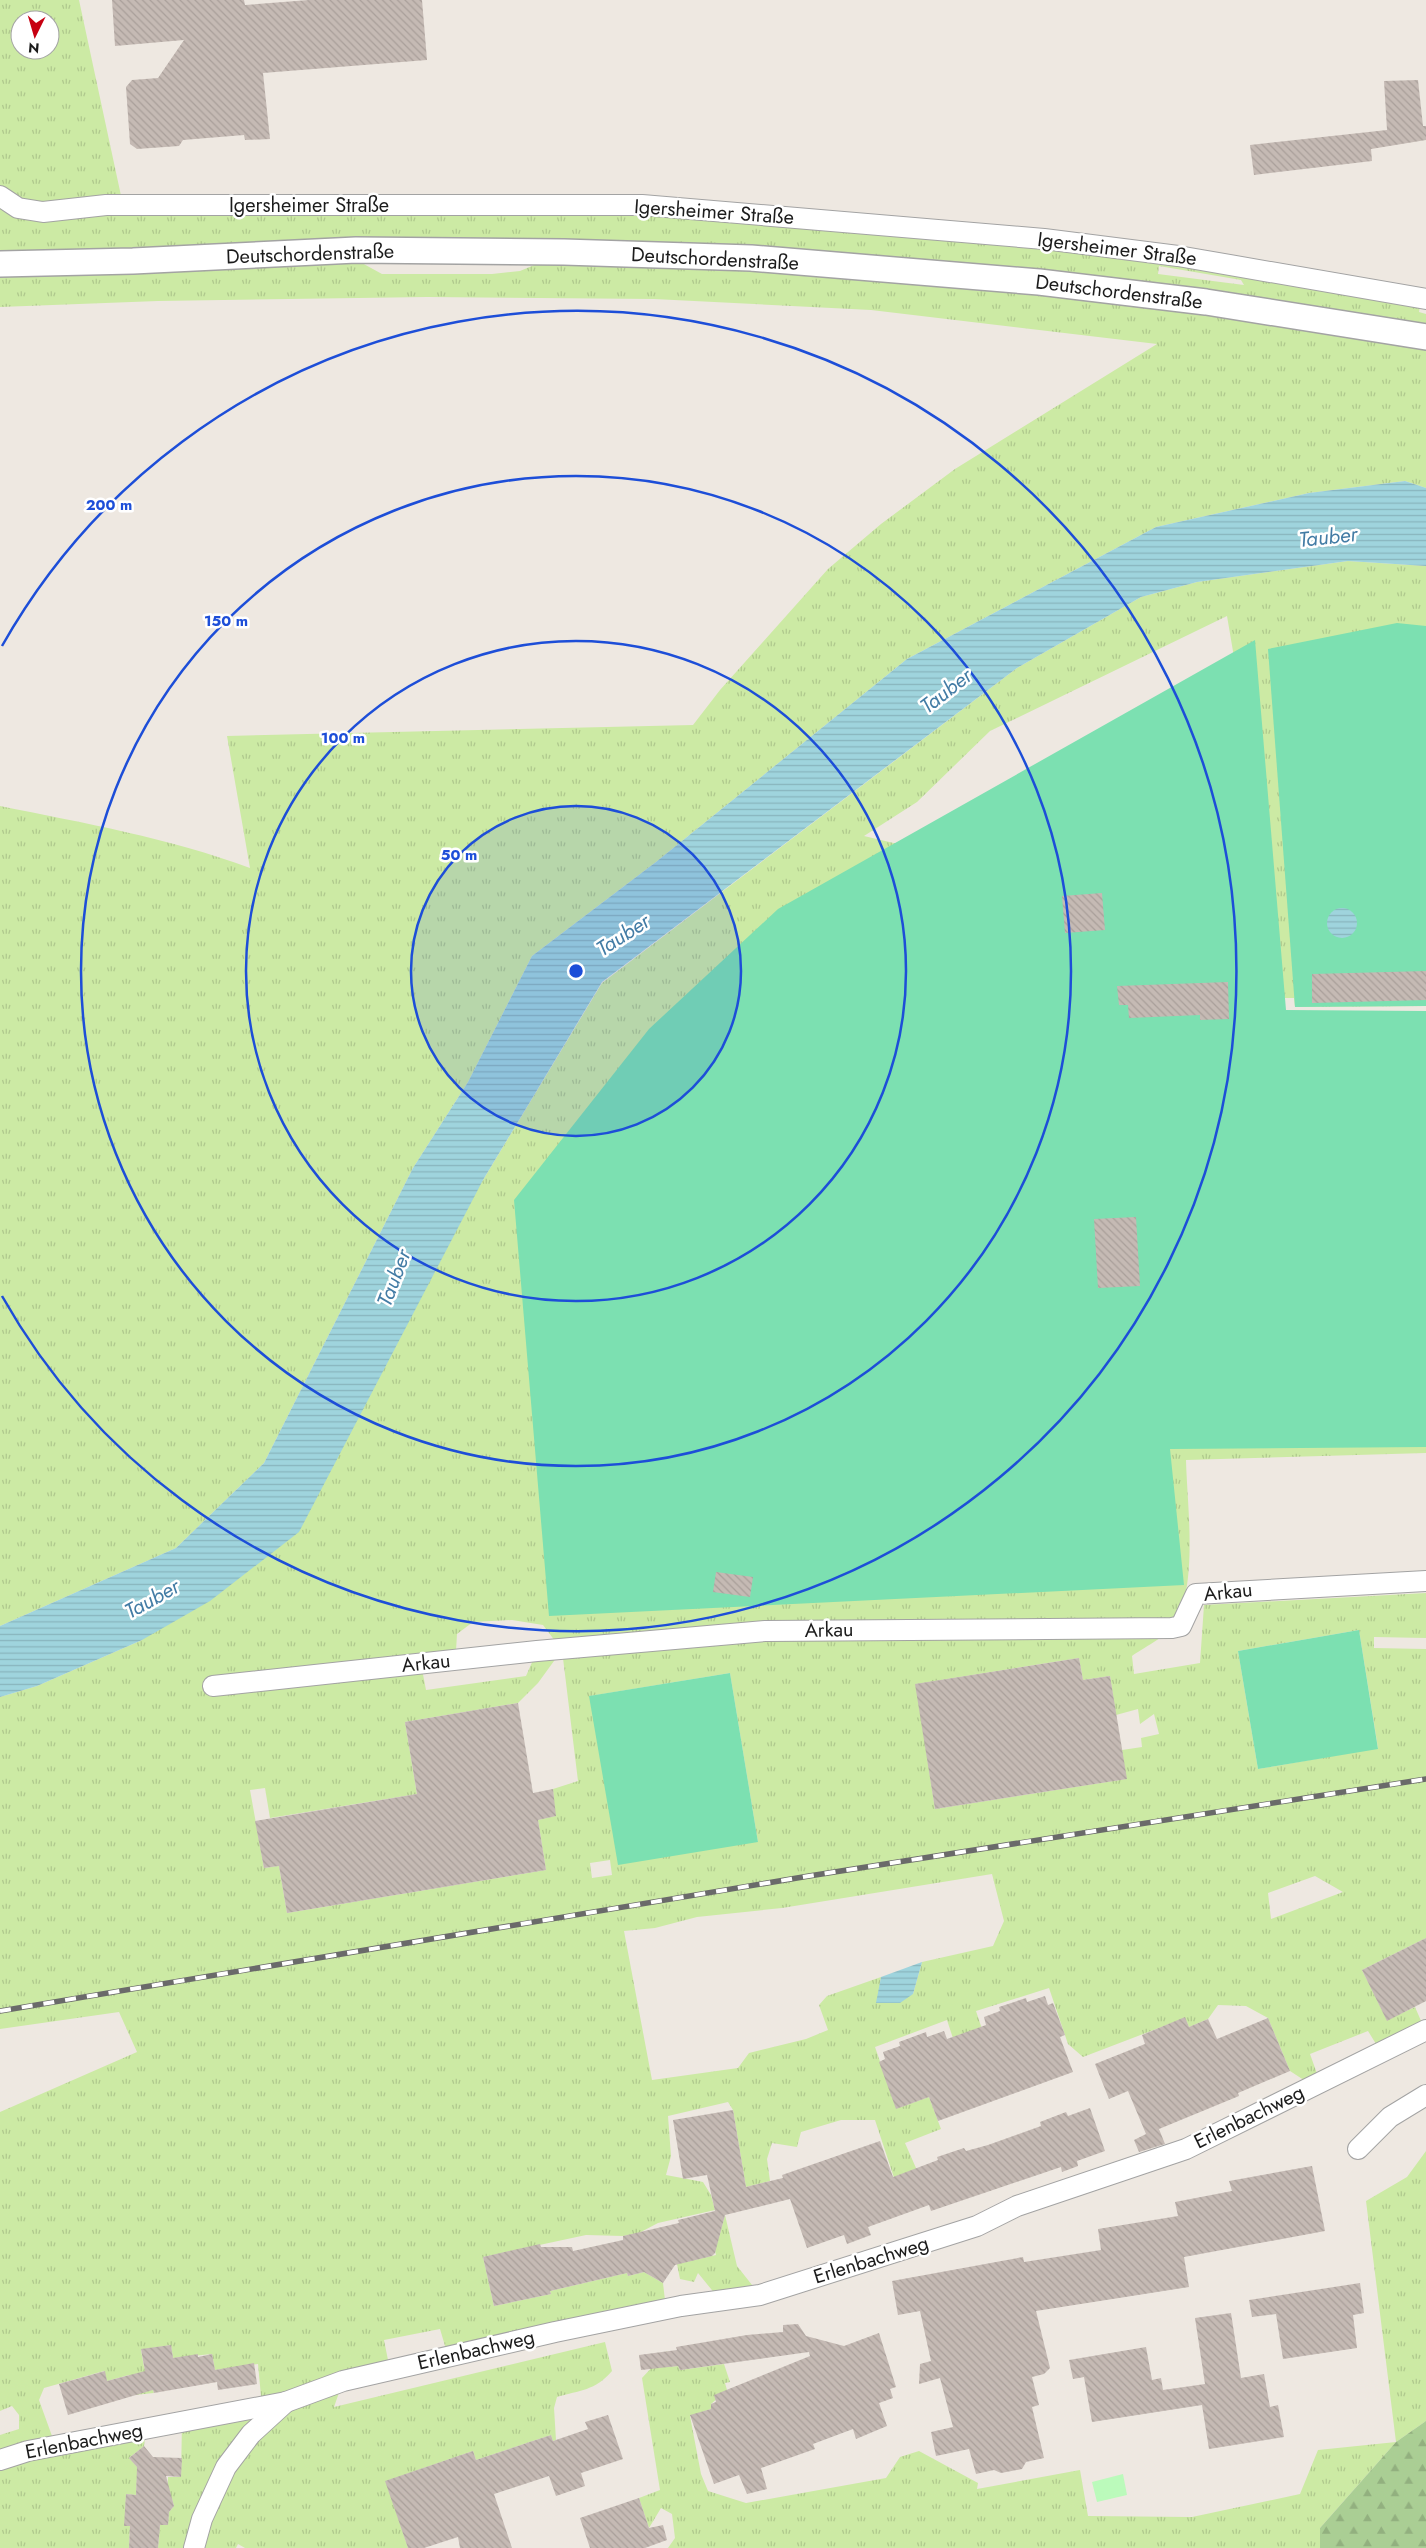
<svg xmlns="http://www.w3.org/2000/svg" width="1426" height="2548" font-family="Jost,sans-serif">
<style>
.grass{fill:url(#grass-tufts);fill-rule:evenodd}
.forest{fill:url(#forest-firs)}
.park{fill:#bbfabb}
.pitch{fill:#7ce0b1}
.water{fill:url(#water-rules)}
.building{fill:url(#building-back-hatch)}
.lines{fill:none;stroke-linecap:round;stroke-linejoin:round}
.minor-casing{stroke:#a3a3a3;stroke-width:22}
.tertiary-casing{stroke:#a3a3a3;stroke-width:28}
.minor{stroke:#fff;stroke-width:20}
.tertiary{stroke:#fff;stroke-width:25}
.rail-casing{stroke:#6a6a6a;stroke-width:5.5}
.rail{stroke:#fff;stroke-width:4;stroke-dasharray:11;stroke-linecap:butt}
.ring{fill:none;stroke:#1d4ed8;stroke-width:2.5}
.labels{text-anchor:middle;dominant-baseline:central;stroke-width:5;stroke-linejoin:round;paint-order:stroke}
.street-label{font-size:20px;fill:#1c1c1c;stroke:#fff}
.water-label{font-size:21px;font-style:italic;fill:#437ca5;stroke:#fff}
.centre{fill:#1d4ed8;stroke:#fff;stroke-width:2.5}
.ring-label{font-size:15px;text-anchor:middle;font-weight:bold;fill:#1d4ed8;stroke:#fff;stroke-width:5;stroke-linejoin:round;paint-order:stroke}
</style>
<defs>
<pattern id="grass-tufts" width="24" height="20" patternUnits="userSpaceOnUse" patternTransform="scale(1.25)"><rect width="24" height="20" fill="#cceaa4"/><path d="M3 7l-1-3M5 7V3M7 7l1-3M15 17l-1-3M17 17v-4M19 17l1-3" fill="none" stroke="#afc88d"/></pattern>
<pattern id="forest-firs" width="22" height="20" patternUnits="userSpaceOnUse" patternTransform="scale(1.25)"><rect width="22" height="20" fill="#aace94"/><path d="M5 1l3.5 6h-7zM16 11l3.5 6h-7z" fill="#92b07f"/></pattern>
<pattern id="water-rules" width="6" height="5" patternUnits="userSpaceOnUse" patternTransform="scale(1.25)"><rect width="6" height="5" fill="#9fd4dd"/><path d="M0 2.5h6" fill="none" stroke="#88b5bd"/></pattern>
<pattern id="building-back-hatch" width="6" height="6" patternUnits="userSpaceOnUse" patternTransform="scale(1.25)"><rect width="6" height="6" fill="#c5bab4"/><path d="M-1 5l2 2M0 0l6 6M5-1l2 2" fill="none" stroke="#a99f9a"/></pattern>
</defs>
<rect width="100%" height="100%" fill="#eee8e1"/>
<g class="grass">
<path d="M 0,0 L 79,0 L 123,205 L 642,205 L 1044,239 L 1420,306 L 1419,312 L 1426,314 L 1426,488 L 1405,481 L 1309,493 L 1156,527 L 907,659 L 656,862 L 532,956 L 468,1082 L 413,1168 L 264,1463 L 176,1548 L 0,1626 L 0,806 C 84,823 169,838 250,868 L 227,736 L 693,725 L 720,690 L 828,569 L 881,524 L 955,469 L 1157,344 L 871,310 L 654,299 L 427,297 L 158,301 L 0,307 ZM 20,20 L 50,20 L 50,50 L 20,50 ZM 340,251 L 563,253 L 520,271 L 492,274 L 382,274 ZM 1159,266 L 1241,280 L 1244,285 L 1158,274 Z"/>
<path d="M 1348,561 L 1426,566 L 1426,1006 L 1295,1007 L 1294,998 L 1274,998 L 1236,669 L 1227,616 L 990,731 L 917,802 L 864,836 L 970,861 L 1426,1417 L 1426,1453 L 1186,1460 C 1187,1505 1199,1588 1173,1627 C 1166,1636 1142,1649 1132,1656 L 1134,1674 L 1200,1663 L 1204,1605 L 1426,1593 L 1426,1638 L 1374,1637 L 1374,1648 L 1426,1649 L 1426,1938 L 1362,1970 L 1387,2020 L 1415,2007 L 1425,2030 L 1381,2052 L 1368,2031 L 1310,2054 L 1320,2082 L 1313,2086 L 1290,2071 L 1268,2018 L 1246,2006 L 1218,2005 L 1208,2019 L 1189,2027 L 1185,2018 L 1083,2057 L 1068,2044 L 1049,1988 L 976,2011 L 995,2068 L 966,2078 L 947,2020 L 875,2047 L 894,2102 L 901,2107 L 929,2097 L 941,2129 L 905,2143 L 916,2168 L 903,2205 L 875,2120 L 841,2120 L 801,2132 L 797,2147 L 772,2143 L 767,2159 L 770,2181 L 746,2187 L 733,2110 L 728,2102 L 668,2116 L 671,2156 L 666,2175 L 703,2182 L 711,2195 L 715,2210 L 658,2223 L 639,2233 L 623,2236 L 586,2235 L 483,2257 L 494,2306 L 551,2294 L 550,2291 L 627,2273 L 628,2276 L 644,2272 L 663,2283 L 666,2309 L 448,2356 L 440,2329 L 384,2340 L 390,2370 L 343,2381 L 334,2407 L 605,2342 L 612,2371 C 595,2391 580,2390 557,2397 L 554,2408 L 556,2440 L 553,2441 L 551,2435 L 476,2460 L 473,2451 L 386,2481 L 408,2548 L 245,2548 L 238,2544 L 236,2548 L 158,2548 L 160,2525 L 168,2525 L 169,2512 L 174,2506 L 172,2499 L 167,2496 L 168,2477 L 181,2477 L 182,2422 L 262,2407 L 258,2364 L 215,2370 L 212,2354 L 173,2358 L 171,2345 L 141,2350 L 144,2367 L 154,2393 L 134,2395 L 129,2375 L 107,2381 L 104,2371 L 44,2388 L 39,2400 L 52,2436 L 146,2429 L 144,2446 L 129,2458 L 141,2471 L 137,2478 L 136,2495 L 126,2494 L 125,2526 L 130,2526 L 129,2548 L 0,2548 L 0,2435 L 19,2429 L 19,2415 L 12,2406 L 0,2411 L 0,2112 L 137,2052 L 119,2012 L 0,2029 L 0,1697 L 37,1686 L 142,1640 L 483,1180 L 602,983 L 1017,668 L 1141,597 L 1197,582 ZM 512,1620 L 543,1625 L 561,1649 L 537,1651 L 526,1676 L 426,1690 L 421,1664 L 456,1651 L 457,1634 L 473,1622 ZM 1359,1630 L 1378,1748 L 1258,1769 L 1238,1651 ZM 562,1650 L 578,1781 L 553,1789 L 555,1816 L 538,1820 L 546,1870 L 287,1913 L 279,1866 L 264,1868 L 250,1790 L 265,1788 L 270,1818 L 417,1794 L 405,1722 L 518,1703 L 538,1683 ZM 1079,1658 L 1083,1680 L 1110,1676 L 1116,1715 L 1138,1709 L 1140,1724 L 1154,1714 L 1159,1734 L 1141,1738 L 1142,1747 L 1122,1750 L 1126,1779 L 935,1809 L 916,1684 ZM 730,1673 L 758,1842 L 590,1696 ZM 610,1860 L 612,1875 L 592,1878 L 590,1863 ZM 992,1874 L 1004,1921 L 993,1946 L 922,1962 L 913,1994 L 877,2003 L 881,1977 L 827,1996 L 819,2005 L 828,2030 L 806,2039 L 749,2053 L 738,2068 L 652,2080 L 624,1931 L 655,1928 L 697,1917 L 782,1908 ZM 1315,1876 L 1343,1892 L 1271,1919 L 1268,1893 Z"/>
<path d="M 1426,2151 L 1426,2421 L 1396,2442 L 1320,2528 L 1320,2548 L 668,2548 L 675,2538 L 672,2514 L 661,2508 L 649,2528 L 639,2498 L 660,2490 L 642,2378 L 667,2351 L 668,2367 L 678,2366 L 680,2370 L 724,2364 L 730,2382 L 725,2383 L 727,2390 L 711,2404 L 711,2409 L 690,2416 L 701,2474 L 708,2491 L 746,2503 L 886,2478 L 900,2457 L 919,2451 L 978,2483 L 977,2489 L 1080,2470 L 1088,2516 L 1192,2517 L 1300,2494 L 1318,2450 L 1396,2442 L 1366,2201 L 1407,2177 Z"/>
<path d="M 725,2215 L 737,2266 L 760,2295 L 720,2300 L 698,2273 L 694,2282 L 680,2279 L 677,2264 L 716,2255 L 712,2239 L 719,2237 Z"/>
</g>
<path class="forest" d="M 1426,2421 L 1426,2548 L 1320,2548 L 1320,2528 L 1396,2442 Z"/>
<path class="park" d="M 1123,2474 L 1127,2495 L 1097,2502 L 1092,2482 Z"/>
<g class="pitch">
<path d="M 1397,623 L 1426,626 L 1426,1006 L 1295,1007 L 1268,649 Z"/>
<path d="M 1255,640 L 1286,1010 L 1426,1011 L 1426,1447 L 1170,1449 L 1184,1585 L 549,1616 L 514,1200 L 649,1029 L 778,909 Z"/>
<path d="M 1359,1630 L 1378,1749 L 1258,1769 L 1238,1651 Z"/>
<path d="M 730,1673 L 758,1842 L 618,1865 L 589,1696 Z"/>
</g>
<g class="water">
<path d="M 1405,481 L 1426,488 L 1426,566 L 1348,561 L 1197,582 L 1141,597 L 1017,668 L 602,982 L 483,1180 L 299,1532 L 210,1601 L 142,1640 L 37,1686 L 0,1697 L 0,1626 L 176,1548 L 264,1463 L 413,1168 L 468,1082 L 532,956 L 656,862 L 907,659 L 1156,527 L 1309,493 Z"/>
<circle cx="1342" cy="923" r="15"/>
<path d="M 922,1962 L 913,1994 L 900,2003 L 876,2003 L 881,1977 Z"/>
</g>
<g class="building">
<path d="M 112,0 L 244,0 L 245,5 L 309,0 L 422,0 L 427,60 L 263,73 L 270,139 L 245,140 L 244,135 L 183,140 L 179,146 L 137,149 L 130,144 L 126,87 L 132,80 L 158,78 L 184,40 L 115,46 Z"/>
<path d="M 1418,80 L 1423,126 L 1426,126 L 1426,140 L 1371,149 L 1372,161 L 1254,175 L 1250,145 L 1387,130 L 1384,81 Z"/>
<path d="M 1102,893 L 1105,930 L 1065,933 L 1062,896 Z"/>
<path d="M 1426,971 L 1426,1000 L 1312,1003 L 1312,974 Z"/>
<path d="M 1228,982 L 1229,1019 L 1200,1020 L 1200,1015 L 1129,1018 L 1128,1005 L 1119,1005 L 1117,986 Z"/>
<path d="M 1136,1217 L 1140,1286 L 1098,1288 L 1094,1219 Z"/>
<path d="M 716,1572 L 753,1577 L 750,1597 L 713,1592 Z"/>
<path d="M 1079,1658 L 1083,1680 L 1110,1676 L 1127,1779 L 935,1809 L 915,1684 Z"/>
<path d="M 518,1703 L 533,1793 L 553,1789 L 556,1816 L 538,1820 L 546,1870 L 287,1913 L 279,1866 L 264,1868 L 255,1821 L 417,1794 L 405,1722 Z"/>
<path d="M 1426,1938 L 1426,2001 L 1387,2021 L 1362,1970 Z"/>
<path d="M 1045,1996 L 1048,2005 L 1053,2003 L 1065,2035 L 1060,2037 L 1073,2072 L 938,2121 L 929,2097 L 896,2109 L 879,2062 L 885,2059 L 883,2052 L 900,2046 L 899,2042 L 926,2032 L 927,2037 L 944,2031 L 947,2039 L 986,2025 L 984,2017 L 1000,2011 L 999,2007 L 1026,1998 L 1027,2002 Z"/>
<path d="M 1185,2017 L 1189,2027 L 1208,2019 L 1217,2039 L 1268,2018 L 1290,2071 L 1238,2093 L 1239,2096 L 1159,2129 L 1165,2144 L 1139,2152 L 1134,2140 L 1146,2134 L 1128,2091 L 1109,2099 L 1095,2064 L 1145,2044 L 1142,2035 Z"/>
<path d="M 1090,2108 L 1105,2151 L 1077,2161 L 1078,2166 L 1062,2172 L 1061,2167 L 931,2211 L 929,2205 L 868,2227 L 871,2235 L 847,2244 L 844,2235 L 807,2248 L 790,2199 L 725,2215 L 715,2253 L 712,2256 L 675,2265 L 663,2283 L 644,2272 L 628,2276 L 627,2273 L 550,2291 L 551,2294 L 494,2306 L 483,2257 L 540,2244 L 541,2247 L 572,2247 L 573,2251 L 623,2240 L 623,2236 L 679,2223 L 678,2220 L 715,2211 L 707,2175 L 683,2179 L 673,2120 L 733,2110 L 746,2187 L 783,2178 L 782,2175 L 880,2141 L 893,2177 L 938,2160 L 937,2157 L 964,2148 L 966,2151 L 988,2145 L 1041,2126 L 1040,2122 L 1066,2112 L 1068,2116 Z"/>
<path d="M 1312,2166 L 1325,2231 L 1184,2257 L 1189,2287 L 1036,2311 L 1050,2368 L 1044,2374 L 1032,2377 L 1039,2405 L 1032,2407 L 1044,2458 L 1026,2462 L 1022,2469 L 1001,2473 L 994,2470 L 976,2474 L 969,2449 L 936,2456 L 931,2432 L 953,2427 L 940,2378 L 919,2384 L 920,2364 L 931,2361 L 920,2311 L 898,2315 L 892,2281 L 1023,2257 L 1024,2262 L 1101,2250 L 1098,2229 L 1178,2216 L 1175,2202 L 1232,2191 L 1229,2181 Z"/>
<path d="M 1360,2283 L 1364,2313 L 1353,2315 L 1357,2348 L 1283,2359 L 1276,2314 L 1252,2317 L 1249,2300 Z"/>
<path d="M 1231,2313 L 1241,2378 L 1264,2374 L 1270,2407 L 1278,2405 L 1284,2437 L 1209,2449 L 1202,2405 L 1092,2422 L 1084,2377 L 1073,2379 L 1069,2360 L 1146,2347 L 1152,2380 L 1161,2378 L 1163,2390 L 1205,2384 L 1195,2318 Z"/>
<path d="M 798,2324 L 806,2336 L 844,2346 L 879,2333 L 896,2387 L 890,2389 L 893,2398 L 879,2403 L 887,2426 L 856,2439 L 853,2429 L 813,2444 L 815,2449 L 761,2468 L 767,2489 L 747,2494 L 739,2475 L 714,2484 L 690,2415 L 711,2409 L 711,2404 L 716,2402 L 714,2395 L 810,2356 L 809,2352 L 680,2370 L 678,2366 L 641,2370 L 639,2355 L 677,2350 L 676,2347 L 747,2335 L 783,2332 L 783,2325 Z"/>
<path d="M 171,2345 L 173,2358 L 198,2354 L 198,2357 L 212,2354 L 215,2370 L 254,2363 L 257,2384 L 218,2390 L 217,2382 L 154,2393 L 153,2390 L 68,2415 L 59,2384 L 105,2371 L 107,2381 L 145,2371 L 141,2349 Z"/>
<path d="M 608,2415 L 623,2459 L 581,2473 L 585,2486 L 556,2496 L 549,2476 L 494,2494 L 512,2548 L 460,2548 L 458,2537 L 424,2548 L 408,2548 L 385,2481 L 473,2451 L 476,2460 L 551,2435 L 553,2441 L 588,2429 L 585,2422 Z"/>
<path d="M 144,2446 L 153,2457 L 182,2458 L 181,2477 L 166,2476 L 174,2506 L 169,2512 L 168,2525 L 160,2525 L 158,2548 L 129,2548 L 130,2526 L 124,2526 L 126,2494 L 136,2495 L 137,2467 L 129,2458 Z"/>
<path d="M 639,2498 L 649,2528 L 663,2525 L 667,2540 L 645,2548 L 590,2548 L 580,2518 Z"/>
</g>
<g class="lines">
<g class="minor-casing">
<g id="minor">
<path d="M 0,196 L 18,208 L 43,212 L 106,205 L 642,205 L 1044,239 L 1178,256 L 1426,299"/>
<path d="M 213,1686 L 537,1651 L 765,1631 L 1172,1628 L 1181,1626 L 1196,1594 L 1426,1581"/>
<path d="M 1358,2149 L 1390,2117 L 1426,2095"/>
<path d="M 0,2460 L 28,2451 L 286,2402"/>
<path d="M 194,2548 L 202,2519 L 226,2467 L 251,2434 L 286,2402 L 343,2381 L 555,2332 L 681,2306 L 760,2295 L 977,2226 L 1017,2206 L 1186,2149 L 1426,2030"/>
</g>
</g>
<g class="tertiary-casing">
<path id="tertiary" d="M 0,264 L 133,261 L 356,250 L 564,252 L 751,258 L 1039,282 L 1206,302 L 1426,337"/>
</g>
<use href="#minor" class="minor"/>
<use href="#tertiary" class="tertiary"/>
<g class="rail-casing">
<path id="rail" d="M 0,2011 L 809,1876 L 1426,1779"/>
</g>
<use href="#rail" class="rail"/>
</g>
<circle cx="576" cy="971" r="165" fill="#1d4ed8" fill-opacity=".12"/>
<g class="ring">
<circle cx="576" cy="971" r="165"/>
<circle cx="576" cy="971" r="330"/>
<circle cx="576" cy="971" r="495"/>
<path d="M2 646A660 660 0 1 1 2 1296"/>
</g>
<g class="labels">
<g class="street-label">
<text x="309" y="205">Igersheimer Straße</text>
<text transform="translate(714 212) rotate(4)">Igersheimer Straße</text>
<text transform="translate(1117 249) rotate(7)">Igersheimer Straße</text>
<text transform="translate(310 254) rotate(-2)">Deutschordenstraße</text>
<text transform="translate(715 259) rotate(3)">Deutschordenstraße</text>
<text transform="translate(1119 292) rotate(7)">Deutschordenstraße</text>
<text transform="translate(1228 1592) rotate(-6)">Arkau</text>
<text transform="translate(829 1630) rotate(-1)">Arkau</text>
<text transform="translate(426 1663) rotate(-6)">Arkau</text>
<text transform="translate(1249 2117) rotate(-26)">Erlenbachweg</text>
<text transform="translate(871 2260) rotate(-17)">Erlenbachweg</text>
<text transform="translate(476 2350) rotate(-13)">Erlenbachweg</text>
<text transform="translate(84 2441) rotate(-11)">Erlenbachweg</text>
</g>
<g class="water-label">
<text transform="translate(1328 537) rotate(-6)">Tauber</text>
<text transform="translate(946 691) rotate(-38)">Tauber</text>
<text transform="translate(623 935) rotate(-33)">Tauber</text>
<text transform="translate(394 1278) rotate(-69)">Tauber</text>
<text transform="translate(152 1599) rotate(-29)">Tauber</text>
</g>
</g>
<circle cx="576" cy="971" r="8" class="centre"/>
<g class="ring-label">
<text x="109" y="510">200 m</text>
<text x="226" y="626">150 m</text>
<text x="343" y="743">100 m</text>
<text x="459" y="860">50 m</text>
</g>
<g transform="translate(35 35) rotate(185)"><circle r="24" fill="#ffffff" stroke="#a4a4a4"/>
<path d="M0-4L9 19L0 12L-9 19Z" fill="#c70011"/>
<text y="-8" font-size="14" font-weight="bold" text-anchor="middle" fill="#1c1c1c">N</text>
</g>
</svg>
